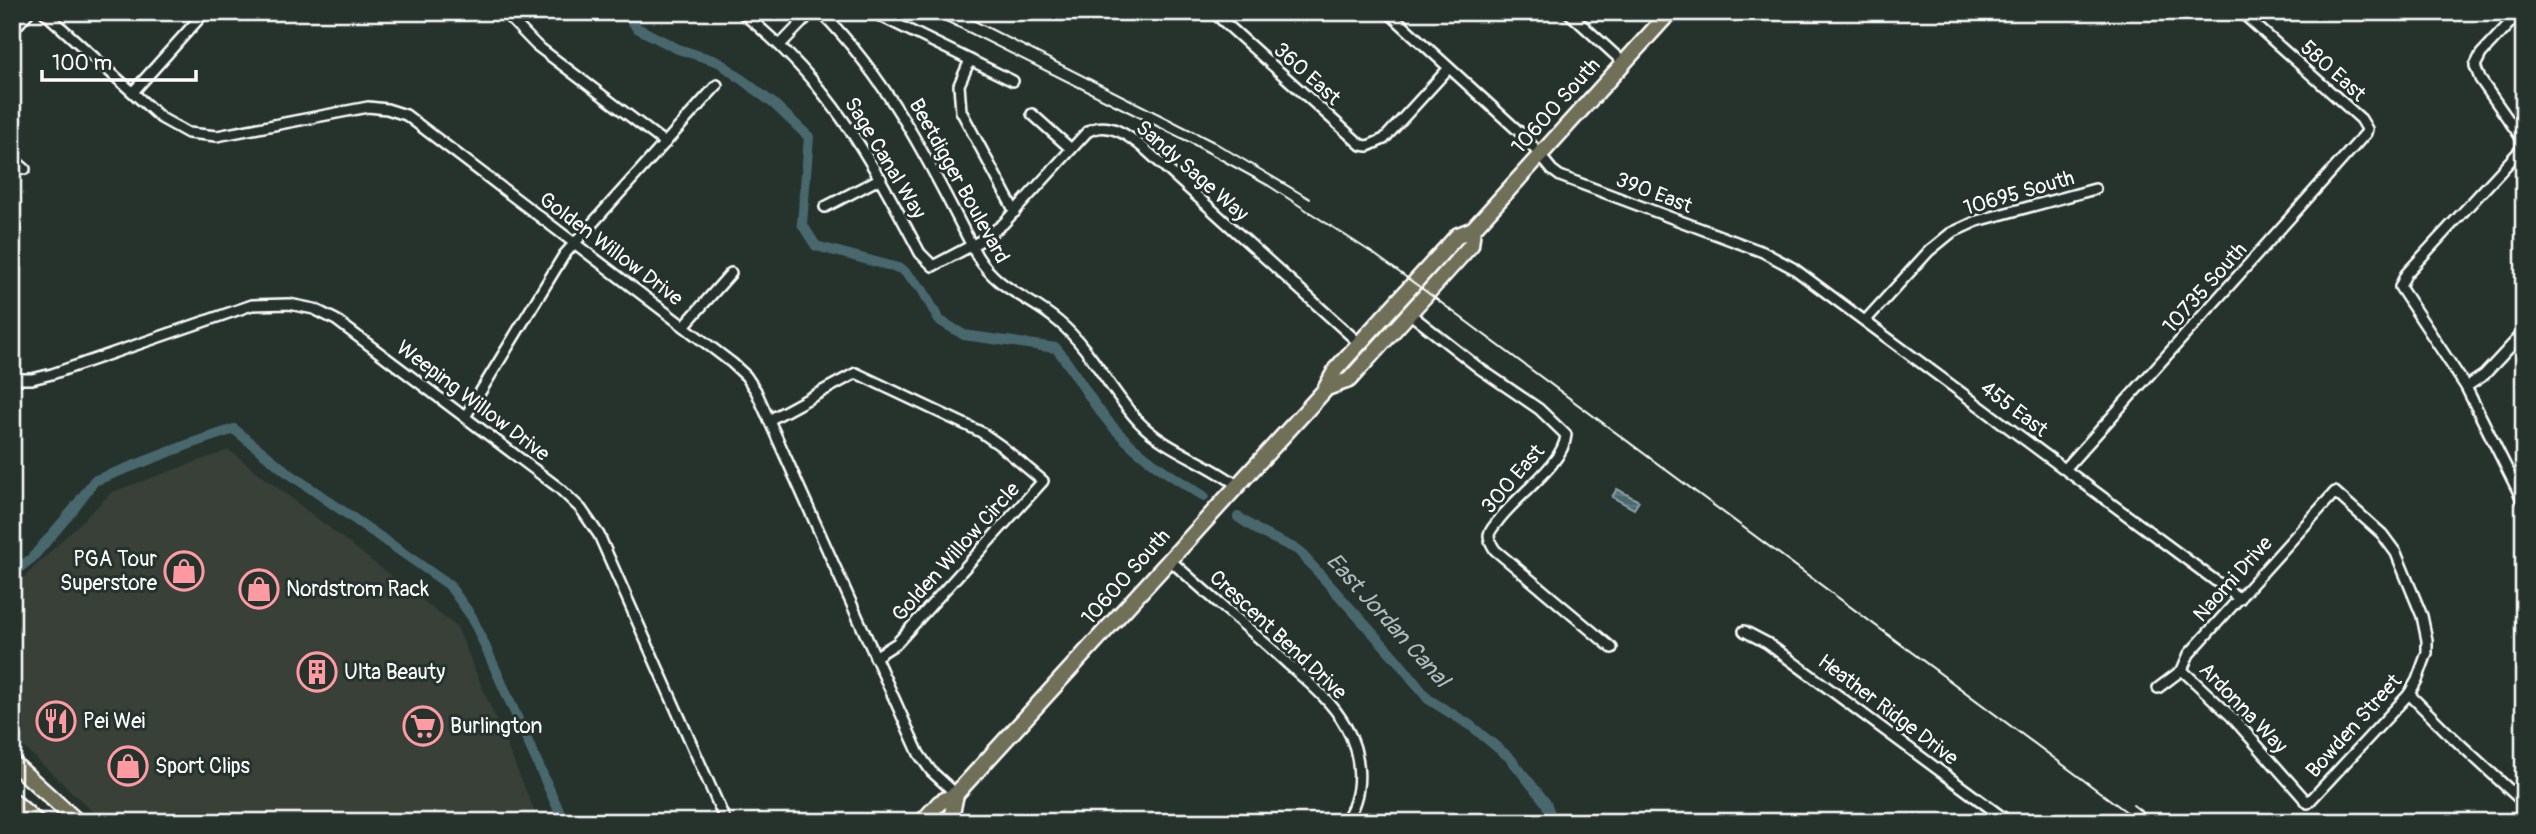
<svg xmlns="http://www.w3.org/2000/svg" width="2536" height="834" font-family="Pangolin,sans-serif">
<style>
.built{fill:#394037}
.water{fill:url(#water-rules);stroke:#91a4a8;stroke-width:2}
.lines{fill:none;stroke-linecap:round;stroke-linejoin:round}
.canal{stroke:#48686e;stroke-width:10}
.street-casing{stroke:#fff;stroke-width:14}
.primary-casing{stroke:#fff;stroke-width:19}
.street{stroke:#26332d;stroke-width:9}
.primary{stroke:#706f59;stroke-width:14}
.tram{stroke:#fff;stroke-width:2}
.labels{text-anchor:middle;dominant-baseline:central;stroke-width:6;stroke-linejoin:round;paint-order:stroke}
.street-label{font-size:21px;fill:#fff;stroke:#26332d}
.poi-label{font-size:21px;fill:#fff;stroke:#26332d;text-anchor:start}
.water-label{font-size:23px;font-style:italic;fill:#adbbbe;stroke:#26332d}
</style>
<defs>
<pattern id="water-rules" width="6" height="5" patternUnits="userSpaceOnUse" patternTransform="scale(1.75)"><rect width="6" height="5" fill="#48686e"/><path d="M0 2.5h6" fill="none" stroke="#637f84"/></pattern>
</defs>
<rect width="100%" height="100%" fill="#26332d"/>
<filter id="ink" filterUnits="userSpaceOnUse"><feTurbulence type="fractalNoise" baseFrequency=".0143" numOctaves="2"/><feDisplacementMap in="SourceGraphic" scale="14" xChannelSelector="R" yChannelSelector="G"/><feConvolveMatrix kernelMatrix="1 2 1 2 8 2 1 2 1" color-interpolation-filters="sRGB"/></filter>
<g filter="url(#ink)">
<path class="built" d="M 229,450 L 457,627 L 539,822 L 104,822 L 12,736 L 12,589 L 112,492 Z"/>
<path class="water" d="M 1617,489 L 1639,501 L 1634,509 L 1612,497 Z"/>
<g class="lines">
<g class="canal">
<path d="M 625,12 L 637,28 L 678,49 L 719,62 L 774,104 L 809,137 L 802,224 L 816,246 L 902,269 L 922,289 L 939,320 L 964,335 L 1056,348 C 1072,367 1084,390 1099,410 C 1127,448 1164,472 1204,496"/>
<path d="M 1238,517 L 1262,533 L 1298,550 L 1397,660 L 1428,699 L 1470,725 L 1510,758 L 1546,803 L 1553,822"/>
<path d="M 12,573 L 32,558 L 73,510 L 94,481 L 195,442 L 234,429 L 287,472 L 449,585 L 472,617 L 564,822"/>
</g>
<g class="street-casing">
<g id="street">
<path d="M 44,12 L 161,118 L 188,133 L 217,136 L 368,107 L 387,109 L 406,115 L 732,363 L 746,376 L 756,391 L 919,754 L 931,771 L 956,794"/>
<path d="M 504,12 L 536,45 L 665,143"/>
<path d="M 741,12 C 829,81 869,156 920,253 L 933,266 L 982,240 L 1003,224 L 1087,132 C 1108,119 1129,136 1146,150 L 1359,343"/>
<path d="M 821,12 C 892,84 932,168 977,256 C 1000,292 1029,296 1059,322 C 1092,350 1110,391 1139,422 C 1167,451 1206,461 1238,486"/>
<path d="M 872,12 L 1013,81"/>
<path d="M 1213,12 L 1361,145 L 1368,146 L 1384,139 L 1449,68"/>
<path d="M 1388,12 L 1525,137 L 1552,170 L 1560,176 L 1763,252 L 1793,268 L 2240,599"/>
<path d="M 1568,12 L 1624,63"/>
<path d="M 2520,12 L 2481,54 L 2475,66 L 2480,79 L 2524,142"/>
<path d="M 12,31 L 29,12"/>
<path d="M 780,45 L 812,12"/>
<path d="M 970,60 L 959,85 L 961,111 L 1015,212"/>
<path d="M 133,92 L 205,12"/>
<path d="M 1032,114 L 1071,149"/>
<path d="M 2524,146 L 2406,274 L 2400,287 L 2466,387 L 2524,503"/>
<path d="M 12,158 L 25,169"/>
<path d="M 825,207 L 881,178"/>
<path d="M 1409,313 L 1479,368 L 1539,409 L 1566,435 C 1564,464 1515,497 1498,521 C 1495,525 1490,530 1489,535 C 1489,541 1492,545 1495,550 L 1612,648"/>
<path d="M 1865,321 L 1929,251 L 1951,233 L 1977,221 L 2095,189"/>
<path d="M 684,326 L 731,273"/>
<path d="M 12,379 L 32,379 L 52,374 L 252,305 L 289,304 L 314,309 L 336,320 L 559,488 L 581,509 L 599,535 L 726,822"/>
<path d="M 2466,387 L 2484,375 L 2524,332"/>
<path d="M 465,417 L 564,255 L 717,85"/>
<path d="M 769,420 L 856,373 L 981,432 L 1001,446 L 1043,481 L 897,643 L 875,657"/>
<path d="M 2065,469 L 2366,133 L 2367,129 L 2361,119 L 2241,12"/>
<path d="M 1170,560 C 1208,595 1249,628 1287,663 C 1308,682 1331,700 1345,725 C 1362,754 1365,795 1344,822"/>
<path d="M 1744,631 L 1767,643 L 2009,822"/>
<path d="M 2158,688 L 2182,670 L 2189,654 L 2335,492 L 2382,534 L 2396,553 L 2422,616 L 2427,640 L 2427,653 L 2417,680 L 2409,694 L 2308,803 L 2232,717 L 2182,670"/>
<path d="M 2409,694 L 2449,734 L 2524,803"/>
</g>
</g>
<g class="primary-casing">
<g id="primary">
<path d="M 1327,388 L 1349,380 L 1471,245 L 1473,229"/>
<path d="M 12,762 L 78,822"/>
<path d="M 12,800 L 37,822"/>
<path d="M 922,822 L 939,803 L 956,794 L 1324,391 L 1336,369 L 1458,235 L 1473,229 L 1670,12"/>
<path d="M 945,822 L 952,814 L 956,794"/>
</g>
</g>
<use href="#street" class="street"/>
<use href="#primary" class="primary"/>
<g class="tram">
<path d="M 928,12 L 1189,142 L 1269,186 L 1374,254 L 1428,293 L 2140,822"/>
<path d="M 957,12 L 1214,142 L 1310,199"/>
<path d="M 2133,805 L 2155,822"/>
</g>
</g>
</g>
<defs>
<g id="shop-ring" transform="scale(2.0125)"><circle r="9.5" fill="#26332d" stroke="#ff9aa2" stroke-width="1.5"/><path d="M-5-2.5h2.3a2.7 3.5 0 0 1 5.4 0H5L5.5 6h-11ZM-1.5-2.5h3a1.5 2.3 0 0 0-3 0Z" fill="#ff9aa2"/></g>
<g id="building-ring" transform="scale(2.0125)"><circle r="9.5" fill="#26332d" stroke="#ff9aa2" stroke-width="1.5"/><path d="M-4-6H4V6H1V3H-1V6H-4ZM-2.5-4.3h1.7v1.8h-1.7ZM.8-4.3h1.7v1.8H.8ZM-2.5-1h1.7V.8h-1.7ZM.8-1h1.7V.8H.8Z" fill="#ff9aa2"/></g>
<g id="restaurant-ring" transform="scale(2.0125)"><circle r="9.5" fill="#26332d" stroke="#ff9aa2" stroke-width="1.5"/><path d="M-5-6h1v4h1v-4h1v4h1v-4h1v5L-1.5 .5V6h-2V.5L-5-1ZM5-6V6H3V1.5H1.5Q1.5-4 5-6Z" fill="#ff9aa2"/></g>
<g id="supermarket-ring" transform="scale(2.0125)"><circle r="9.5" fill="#26332d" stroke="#ff9aa2" stroke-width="1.5"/><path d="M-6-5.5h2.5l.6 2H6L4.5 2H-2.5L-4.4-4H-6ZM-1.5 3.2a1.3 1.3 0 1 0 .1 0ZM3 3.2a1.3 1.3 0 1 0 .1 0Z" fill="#ff9aa2"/></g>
</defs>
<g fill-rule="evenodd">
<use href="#shop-ring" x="184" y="571"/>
<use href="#shop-ring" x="259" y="589"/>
<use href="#building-ring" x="317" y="672"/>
<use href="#restaurant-ring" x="56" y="721"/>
<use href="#supermarket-ring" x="423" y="726"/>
<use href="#shop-ring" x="128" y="766"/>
</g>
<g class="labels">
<g class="street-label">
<text transform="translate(2333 71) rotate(42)">580 East</text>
<text transform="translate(1307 74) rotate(42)">360 East</text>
<text transform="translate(1556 106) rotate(-48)">10600 South</text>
<text transform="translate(885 158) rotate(59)">Sage Canal Way</text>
<text transform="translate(1192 171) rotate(41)">Sandy Sage Way</text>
<text transform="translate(959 181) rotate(61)">Beetdigger Boulevard</text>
<text transform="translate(1654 193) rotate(21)">390 East</text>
<text transform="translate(2019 193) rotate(-16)">10695 South</text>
<text transform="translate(611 249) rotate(37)">Golden Willow Drive</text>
<text transform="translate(2205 288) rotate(-48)">10735 South</text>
<text transform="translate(473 401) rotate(37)">Weeping Willow Drive</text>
<text transform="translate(2014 409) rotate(37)">455 East</text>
<text transform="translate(1513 479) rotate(-49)">300 East</text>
<text transform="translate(956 552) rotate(-48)">Golden Willow Circle</text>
<text transform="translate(1126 577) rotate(-48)">10600 South</text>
<text transform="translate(2233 579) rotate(-48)">Naomi Drive</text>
<text transform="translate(1278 635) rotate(43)">Crescent Bend Drive</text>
<text transform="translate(2243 708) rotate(46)">Ardonna Way</text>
<text transform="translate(1888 710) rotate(37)">Heather Ridge Drive</text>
<text transform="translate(2354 726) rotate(-48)">Bowden Street</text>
</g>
<g class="poi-label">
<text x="157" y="559" text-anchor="end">PGA Tour<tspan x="157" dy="24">Superstore</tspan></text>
<text x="286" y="589">Nordstrom Rack</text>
<text x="344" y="672">Ulta Beauty</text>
<text x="83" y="721">Pei Wei</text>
<text x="450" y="726">Burlington</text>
<text x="155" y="766">Sport Clips</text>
</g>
<g class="water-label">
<text transform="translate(1388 620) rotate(48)">East Jordan Canal</text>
</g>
</g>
<rect width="2536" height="834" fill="none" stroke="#26332d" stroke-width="42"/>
<rect x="21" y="21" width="2494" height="792" fill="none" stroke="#fff" stroke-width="2.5" filter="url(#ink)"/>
<path d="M42 70v10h154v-10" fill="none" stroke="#ffffff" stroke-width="3.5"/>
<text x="52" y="70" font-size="21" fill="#ffffff" stroke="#26332d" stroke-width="5" paint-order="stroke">100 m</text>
</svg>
